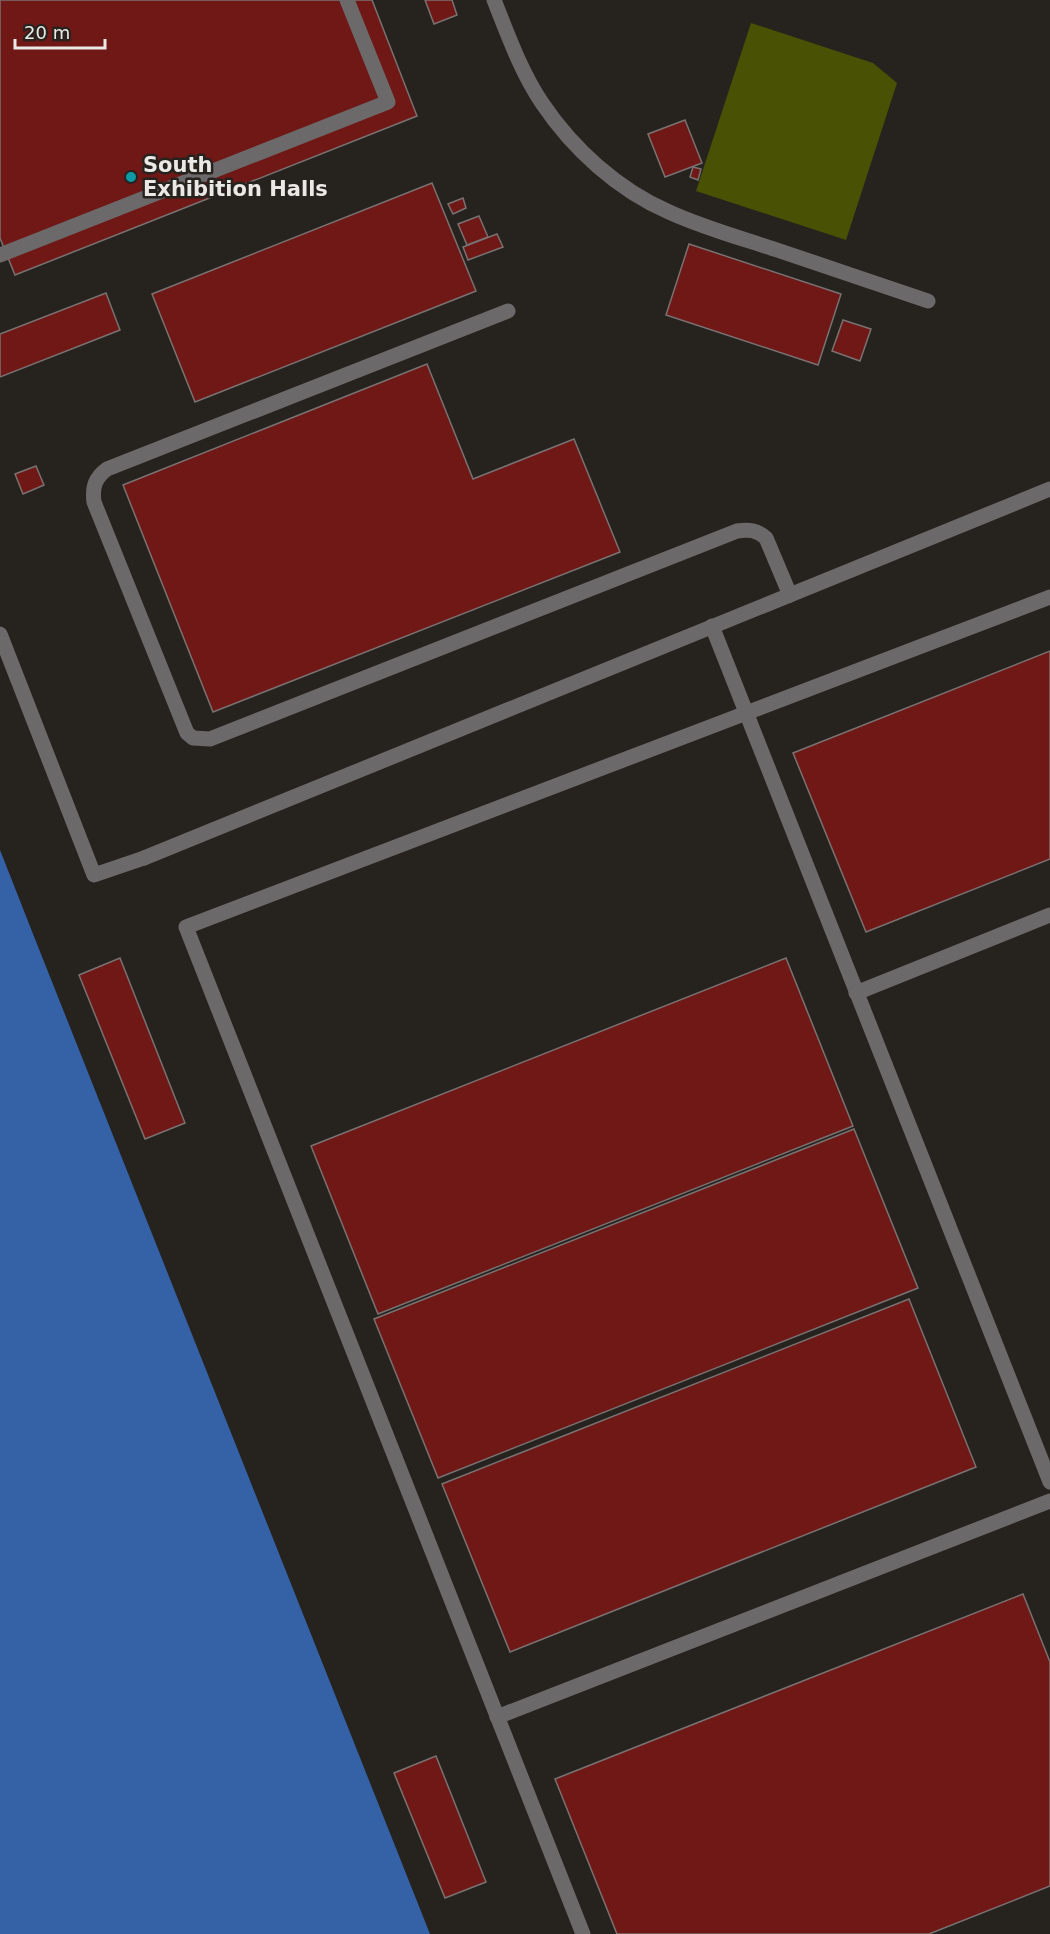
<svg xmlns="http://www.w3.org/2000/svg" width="1050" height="1934" font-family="'DejaVu Sans',sans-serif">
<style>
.green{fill:#495104}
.water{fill:#3561a6}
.building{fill:#6f1816;stroke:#797272;stroke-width:1.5}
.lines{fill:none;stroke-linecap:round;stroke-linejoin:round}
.service{stroke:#6b696a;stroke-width:15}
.minor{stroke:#6b696a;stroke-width:15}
.culture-dot{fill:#0f9aa8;stroke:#26231f;stroke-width:2}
.labels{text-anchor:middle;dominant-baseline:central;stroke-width:5;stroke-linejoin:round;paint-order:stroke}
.poi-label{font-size:21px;font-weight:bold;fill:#ebe9e6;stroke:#26231f;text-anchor:start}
</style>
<rect width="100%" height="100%" fill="#26231f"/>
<path class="green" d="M 751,23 L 873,63 L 897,83 L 846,240 L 696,191 Z"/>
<path class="water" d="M 0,850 L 35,939 L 430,1934 L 0,1934 Z"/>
<g class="building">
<path d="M 0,0 L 372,0 L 417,116 L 15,275 L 0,238 Z"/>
<path d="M 425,0 L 452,0 L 457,15 L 434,24 Z"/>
<path d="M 685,120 L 702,163 L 665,177 L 648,134 Z"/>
<path d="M 693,167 L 701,169 L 698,180 L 690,177 Z"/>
<path d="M 432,183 L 476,291 L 195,402 L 152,294 Z"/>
<path d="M 463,198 L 466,208 L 453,214 L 448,204 Z"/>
<path d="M 479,216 L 488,237 L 467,245 L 458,224 Z"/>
<path d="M 497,234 L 503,247 L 468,260 L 463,247 Z"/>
<path d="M 689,244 L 841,294 L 818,365 L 666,315 Z"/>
<path d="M 106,293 L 120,330 L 0,377 L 0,334 Z"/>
<path d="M 843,320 L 871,329 L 860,361 L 832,351 Z"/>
<path d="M 427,364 L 473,479 L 574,439 L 620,552 L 213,712 L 123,485 Z"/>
<path d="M 36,466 L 44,485 L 23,494 L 15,474 Z"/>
<path d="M 1050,651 L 1050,859 L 866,932 L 793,753 Z"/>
<path d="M 120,958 L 185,1123 L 145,1139 L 79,975 Z"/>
<path d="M 786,958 L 853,1126 L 378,1314 L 311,1146 Z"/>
<path d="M 854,1129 L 918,1288 L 438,1478 L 374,1319 Z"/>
<path d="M 909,1299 L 976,1467 L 510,1652 L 442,1484 Z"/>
<path d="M 1023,1594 L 1050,1662 L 1050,1886 L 929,1934 L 617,1934 L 555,1779 Z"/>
<path d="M 436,1756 L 486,1882 L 445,1898 L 394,1773 Z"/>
</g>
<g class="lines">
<g class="service">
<path d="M 494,0 C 508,35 521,72 542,103 C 573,149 618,190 669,212 C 704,228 741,238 777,250 C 827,267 878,284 928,301"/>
<path d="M 0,255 L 388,102 L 347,0"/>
<path d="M 508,311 L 107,469 C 95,478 92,487 94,502 L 187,733 L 193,738 L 210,739 L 737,531 C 749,529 757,530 766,538 L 790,595"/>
<path d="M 712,626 L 1050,1482"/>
<path d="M 0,634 L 94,875 L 144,858"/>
<path d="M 856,993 L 1050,915"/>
<path d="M 497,1717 L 1050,1501"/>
<path d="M 583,1934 L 186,927 L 1050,597"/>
</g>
<path class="minor" d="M 144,858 L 1050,489"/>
</g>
<circle class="culture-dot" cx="131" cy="177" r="6"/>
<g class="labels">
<g class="poi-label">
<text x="143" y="165">South<tspan x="143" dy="24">Exhibition Halls</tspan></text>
</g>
</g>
<path d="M15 39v9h90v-9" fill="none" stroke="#ebe9e6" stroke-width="3"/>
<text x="24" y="39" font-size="18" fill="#ebe9e6" stroke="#26231f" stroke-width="4.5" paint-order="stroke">20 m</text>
</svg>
